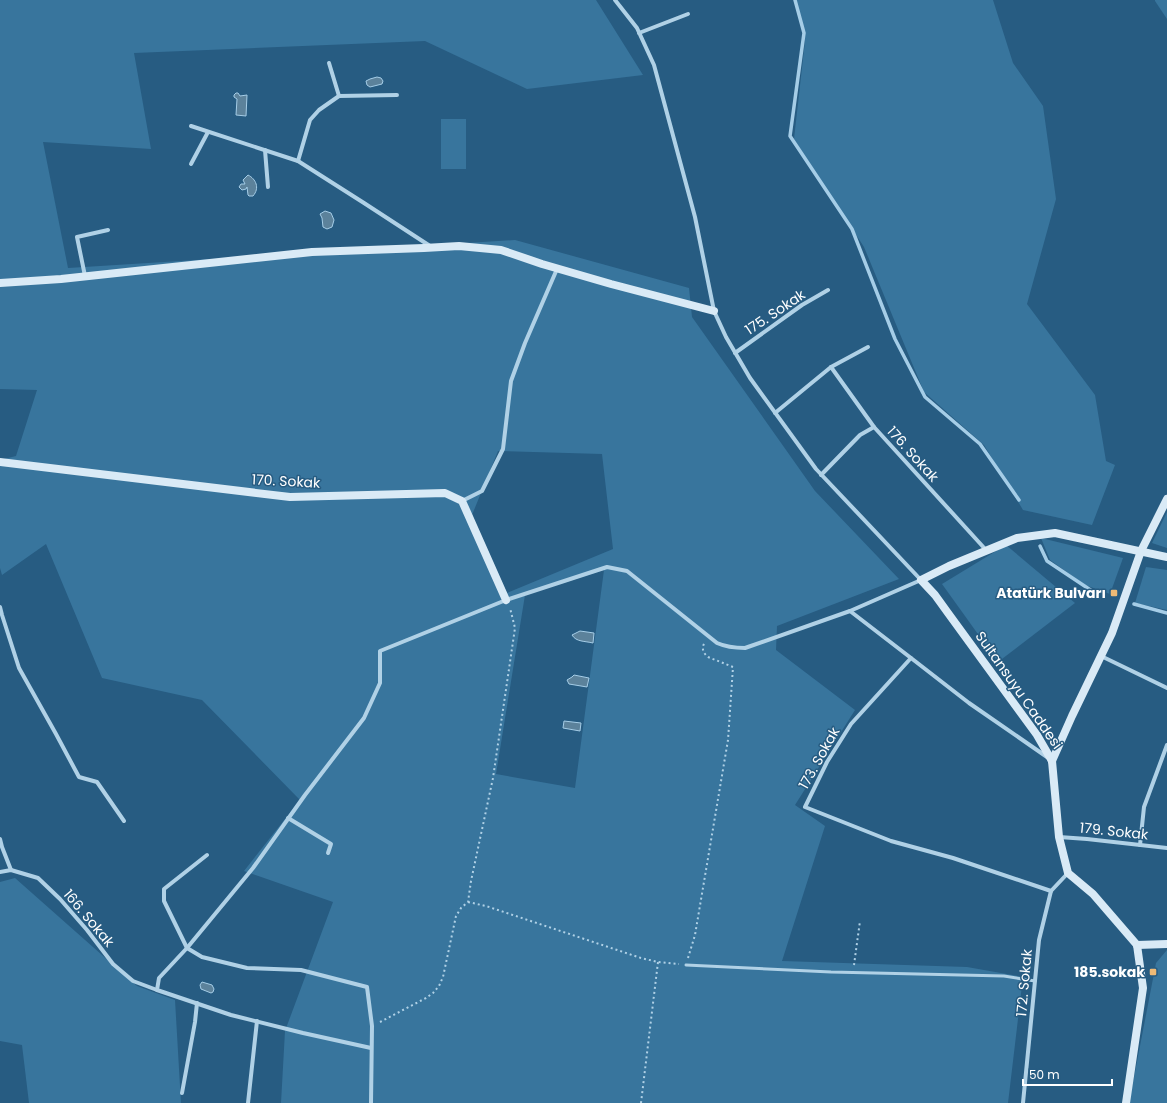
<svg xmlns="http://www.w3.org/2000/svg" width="1167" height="1103" font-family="Poppins,sans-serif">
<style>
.green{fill:#38759d;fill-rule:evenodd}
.water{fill:#5c829b;stroke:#a5cde7}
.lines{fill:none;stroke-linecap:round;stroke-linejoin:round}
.stream{stroke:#a5cde7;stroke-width:3.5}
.path{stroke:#b0d1e6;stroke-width:2;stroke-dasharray:2 3;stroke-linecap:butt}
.lane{stroke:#b0d1e6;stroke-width:3}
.street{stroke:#b0d1e6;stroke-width:4}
.secondary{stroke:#d9eaf6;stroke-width:8}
.poi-dot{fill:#eeba76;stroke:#275c82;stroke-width:1.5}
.labels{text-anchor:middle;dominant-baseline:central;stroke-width:3;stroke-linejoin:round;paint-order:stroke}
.street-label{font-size:14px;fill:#fff;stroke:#275c82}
.poi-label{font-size:14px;font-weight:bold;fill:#fff;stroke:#275c82;text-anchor:end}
</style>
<rect width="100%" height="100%" fill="#275c82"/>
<g class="green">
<path d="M 0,0 L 596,0 L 643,75 L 527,89 L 425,41 L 134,53 L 151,149 L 43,142 L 68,268 L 515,240 L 689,288 L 692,317 L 815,491 L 899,579 L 777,626 L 776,650 L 855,710 L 795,805 L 825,826 L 782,961 L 967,967 L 1023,977 L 1008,1103 L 281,1103 L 285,1031 L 333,902 L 244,871 L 300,800 L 202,700 L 102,678 L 46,544 L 2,575 L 0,568 L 0,460 L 16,456 L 37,390 L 0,389 ZM 498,451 L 602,454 L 613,549 L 507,593 L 472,515 ZM 604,570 L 575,788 L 496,774 L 525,595 Z"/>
<path d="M 795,0 L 993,0 L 1013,63 L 1043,106 L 1056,199 L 1027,304 L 1095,395 L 1106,461 L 1115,465 L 1092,525 L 1023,510 L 984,445 L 924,392 L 864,247 L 794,139 L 805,41 Z"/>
<path d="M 1155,0 L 1167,0 L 1167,19 L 1155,1 Z"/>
<rect x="441" y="119" width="25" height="50"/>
<path d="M 1167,512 L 1167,548 L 1152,543 Z"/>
<path d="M 1041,538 L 1123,558 L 1110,594 L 1085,585 L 1050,560 Z"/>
<path d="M 1006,545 L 1075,603 L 998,662 L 942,584 Z"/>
<path d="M 1146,567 L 1167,570 L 1167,610 L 1135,603 Z"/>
<path d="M 15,878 L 137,986 L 175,1000 L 181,1103 L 29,1103 L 22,1045 L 0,1041 L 0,882 Z"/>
<path d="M 1167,950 L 1167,1103 L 1129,1103 L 1156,963 Z"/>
</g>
<g class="water">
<path d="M 377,77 L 381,78 L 383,81 L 382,84 L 370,87 L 367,85 L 366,81 L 370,79 Z"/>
<path d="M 236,93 L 238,93 L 240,96 L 247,95 L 246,116 L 236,115 L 237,99 L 234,97 L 234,95 Z"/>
<path d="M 248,175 C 256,179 260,188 253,196 L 249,196 L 248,195 L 247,187 L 246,189 L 242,190 L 239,187 L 241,184 L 245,184 L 243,180 Z"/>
<path d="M 325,211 L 331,213 L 334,220 L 332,227 L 327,229 L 323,227 L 322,218 L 320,214 Z"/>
<path d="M 580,631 L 594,633 L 593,643 C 585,641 576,642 572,635 Z"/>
<path d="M 574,675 L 589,678 L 587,687 L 569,684 L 567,680 L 572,677 Z"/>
<path d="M 564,721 L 581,723 L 580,731 L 563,728 Z"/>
<path d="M 202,982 L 212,985 L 214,989 L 213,992 L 211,993 L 201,989 L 200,985 Z"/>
</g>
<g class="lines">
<g class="stream">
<path d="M 795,0 L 804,33 L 790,136 L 852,229 L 895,339 L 925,397 L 980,444 L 1019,500"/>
<path d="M 1040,546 L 1047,561 L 1098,595"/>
<path d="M 1134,604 L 1167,613"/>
</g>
<g class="path">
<path d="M 468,902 L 486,906 L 641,958 L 658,962 L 679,964"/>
<path d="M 688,958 L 695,935 L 728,740 L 733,667 L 708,657 C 703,653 701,648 705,642"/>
<path d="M 854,965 L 860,921"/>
<path d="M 380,1022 L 426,998 L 433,993 L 439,986 L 443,977 L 456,916 L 461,908 L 468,902 L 471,881 L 493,778 L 515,628 L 510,608"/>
<path d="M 641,1103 L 658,962"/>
</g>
<path class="lane" d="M 686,965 L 831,972 L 1004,976 L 1035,981"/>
<g class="street">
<path d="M 639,33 L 688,14"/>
<path d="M 329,63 L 339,96"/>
<path d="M 191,126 L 298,161 L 364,203 L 430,246"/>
<path d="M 265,150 L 268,187"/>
<path d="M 298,161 L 310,120 L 319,110 L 339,96 L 397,95"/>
<path d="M 191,164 L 208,132"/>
<path d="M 85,276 L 77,237 L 108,230"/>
<path d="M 735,353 L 802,305 L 828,290"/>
<path d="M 831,367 L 874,427 L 986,550"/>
<path d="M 775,413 L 831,367 L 868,347"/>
<path d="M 821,475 L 860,435 L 874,427"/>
<path d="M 462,501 L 482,491 L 503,449 L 511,381 L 525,343 L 557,269"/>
<path d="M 0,607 L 2,615 L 19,668 L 56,734 L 79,777 L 97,782 L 124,821"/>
<path d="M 850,611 L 911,658"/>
<path d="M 1101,656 L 1167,688"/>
<path d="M 1047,757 L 969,703 L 911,658 L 851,724 L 827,762 L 805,807 L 891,841 L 953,858 L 1051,891"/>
<path d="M 288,818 L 331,844 L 328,853"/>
<path d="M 1059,837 L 1087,839 L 1167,848"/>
<path d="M 0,839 L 2,847 L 11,870"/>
<path d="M 1140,845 L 1144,807 L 1167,745"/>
<path d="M 207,855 L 164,889 L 164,901 L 187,948 L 202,957 L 247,968 L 301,970 L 367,987 L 372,1026 L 371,1103"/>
<path d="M 0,872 L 11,870 L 38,878 L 60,899 L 87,930 L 113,964 L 133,981 L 157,990"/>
<path d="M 371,1048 L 303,1033 L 231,1015 L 157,990 L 159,978 L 187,948 L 253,868 L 305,795 L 364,718 L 380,683 L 380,651 L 506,600 L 607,567 L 627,571 L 717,643 C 726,647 734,648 745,648 L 850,611 L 921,580 L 816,469 L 750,378 L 726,337 L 714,311 L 695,217 L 654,65 L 637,28 L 615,0"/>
<path d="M 182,1093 L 195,1022 L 197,1003"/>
<path d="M 248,1103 L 257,1021"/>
<path d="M 1023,1103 L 1039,940 L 1051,891 L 1068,873"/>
</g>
<g class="secondary">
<path d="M 0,283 L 61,279 L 312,252 L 424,248 L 459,246 L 501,250 L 542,264 L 611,284 L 714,311"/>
<path d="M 0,462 L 290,497 L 445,493 L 462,501 L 506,600"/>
<path d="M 1052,761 L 1072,716 L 1112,633 L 1141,551 L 1167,499"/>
<path d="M 1137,945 L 1167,944"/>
<path d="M 1126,1103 L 1143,988 L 1137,945 L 1093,894 L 1068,873 L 1059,837 L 1052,761 L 1037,735 L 948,613 L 935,595 L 921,580 L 949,566 L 1017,538 L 1055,533 L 1167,557"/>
</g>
</g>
<g class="poi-dot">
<rect x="1110" y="589" width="8" height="8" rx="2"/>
<rect x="1149" y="968" width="8" height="8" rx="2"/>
</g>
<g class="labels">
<g class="street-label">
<text transform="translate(775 312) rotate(-34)">175. Sokak</text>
<text transform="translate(913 454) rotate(48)">176. Sokak</text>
<text transform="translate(286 481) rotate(3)">170. Sokak</text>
<text transform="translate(1019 690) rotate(55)">Sultansuyu Caddesi</text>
<text transform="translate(819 758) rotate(-61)">173. Sokak</text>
<text transform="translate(1114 831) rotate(6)">179. Sokak</text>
<text transform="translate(89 918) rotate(50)">166. Sokak</text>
<text transform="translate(1024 983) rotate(-85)">172. Sokak</text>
</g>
<g class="poi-label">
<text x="1106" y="593">Atatürk Bulvarı</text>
<text x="1145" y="972">185.sokak</text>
</g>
</g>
<path d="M1023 1079v6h89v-6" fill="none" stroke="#ffffff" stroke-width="2"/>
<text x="1029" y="1079" font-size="12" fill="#ffffff" stroke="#275c82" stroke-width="3" paint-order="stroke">50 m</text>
</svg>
